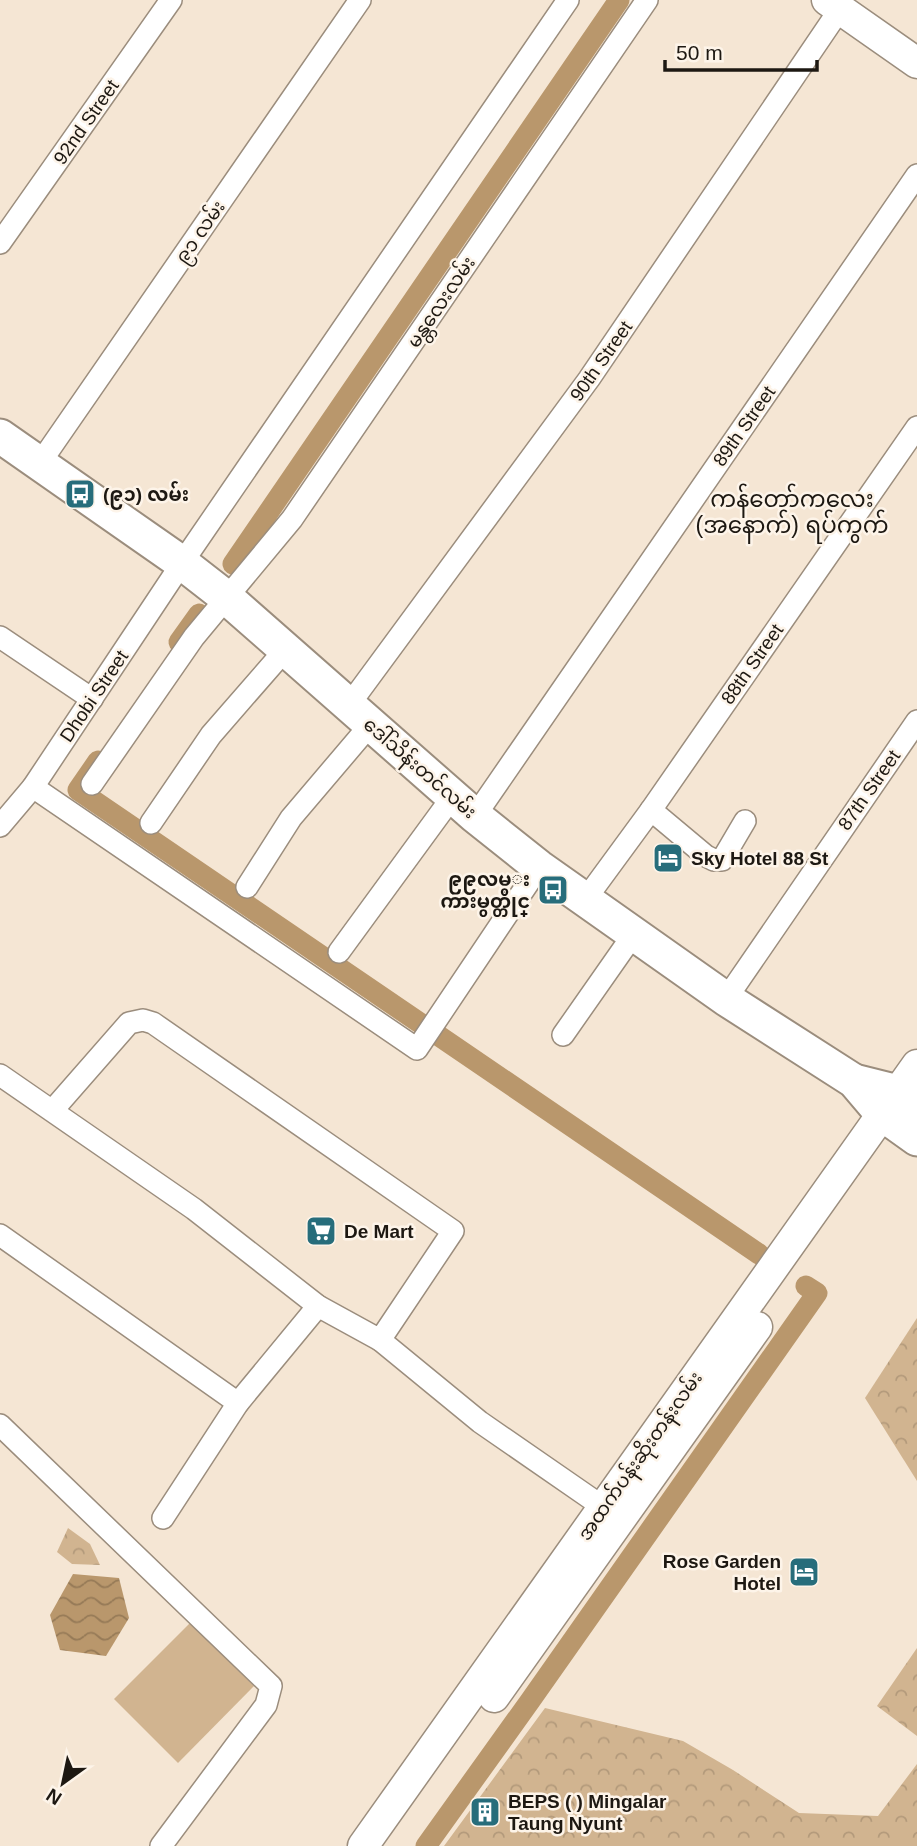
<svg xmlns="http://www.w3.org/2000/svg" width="917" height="1846" font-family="Helvetica,'Noto Sans Myanmar',sans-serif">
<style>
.park{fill:url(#park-crowns)}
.pitch{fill:#d1b490}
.water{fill:url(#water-waves)}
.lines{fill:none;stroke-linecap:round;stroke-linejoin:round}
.canal{stroke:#b9976c;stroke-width:21}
.street-casing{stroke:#9b8d7d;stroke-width:24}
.secondary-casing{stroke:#9b8d7d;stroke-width:33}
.primary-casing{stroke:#9b8d7d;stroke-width:37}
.street{stroke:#fff;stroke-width:21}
.secondary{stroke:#fff;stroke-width:30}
.primary{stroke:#fff;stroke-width:33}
.labels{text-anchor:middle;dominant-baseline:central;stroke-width:5;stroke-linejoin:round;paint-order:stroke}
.street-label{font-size:19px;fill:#1d1812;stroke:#fdf4e9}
.poi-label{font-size:19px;font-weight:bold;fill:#1d1812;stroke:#fdf4e9;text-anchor:start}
.quarter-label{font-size:23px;fill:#1d1812;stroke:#fdf4e9}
</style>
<defs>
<pattern id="park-crowns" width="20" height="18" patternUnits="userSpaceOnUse" patternTransform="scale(1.75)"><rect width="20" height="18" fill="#d1b490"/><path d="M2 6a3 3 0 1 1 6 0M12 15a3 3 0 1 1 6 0" fill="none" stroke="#b39a7b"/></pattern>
<pattern id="water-waves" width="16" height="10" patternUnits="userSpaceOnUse" patternTransform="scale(1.75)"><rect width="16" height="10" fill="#b9976c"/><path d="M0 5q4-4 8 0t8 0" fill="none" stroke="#967a57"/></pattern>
</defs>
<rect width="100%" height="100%" fill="#f5e6d4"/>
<g class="park">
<path d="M 917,1318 L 917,1481 L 865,1398 Z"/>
<path d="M 68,1528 L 90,1544 L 100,1565 L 72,1564 L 57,1552 Z"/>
<path d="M 917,1648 L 917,1736 L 877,1706 Z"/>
<path d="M 545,1708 L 683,1741 L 733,1770 L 799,1813 L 878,1816 L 917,1764 L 917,1846 L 444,1846 Z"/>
</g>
<path class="pitch" d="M 190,1623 L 254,1686 L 178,1763 L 114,1699 Z"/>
<path class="water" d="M 73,1574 L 119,1578 L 129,1618 L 106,1656 L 60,1650 L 50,1615 Z"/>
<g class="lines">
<g class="canal">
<path d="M 233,564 L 619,0"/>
<path d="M 179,642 L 199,614"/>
<path d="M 98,761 L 78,790 L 759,1254"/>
<path d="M 426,1846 L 530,1701 L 817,1293 L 806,1286"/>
</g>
<g class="street-casing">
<g id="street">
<path d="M 0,243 L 171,0"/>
<path d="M 40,463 L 360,0"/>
<path d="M 0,637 L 92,699"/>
<path d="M 349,705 L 589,379 L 840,9"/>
<path d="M 92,784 L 194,637 L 292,519 L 647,0"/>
<path d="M 33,787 L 417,1049 L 539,867"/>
<path d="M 651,810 L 706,856 L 714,860 L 722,860 L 745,821"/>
<path d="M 475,816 L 917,175"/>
<path d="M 151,823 L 211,735 L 285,650"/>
<path d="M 0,826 L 33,787 L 182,563 L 568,0"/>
<path d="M 247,887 L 291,818 L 370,725"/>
<path d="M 585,900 L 651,810 L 917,427"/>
<path d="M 339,952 L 453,796"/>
<path d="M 726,999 L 917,721"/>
<path d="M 563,1035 L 633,935"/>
<path d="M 0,1075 L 194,1209 L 318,1306 L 380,1340 L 453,1231 L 153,1023 L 143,1020 L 129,1023 L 52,1111"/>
<path d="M 0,1235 L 238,1403"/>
<path d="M 380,1340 L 480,1422 L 603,1507"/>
<path d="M 0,1425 L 271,1686 L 266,1705 L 161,1846"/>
<path d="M 163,1518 L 238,1403 L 318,1306"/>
</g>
</g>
<g class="secondary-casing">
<g id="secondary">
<path d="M 827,0 L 917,63"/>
<path d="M 494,1697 L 757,1327"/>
<path d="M 363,1846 L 917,1065"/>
</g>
</g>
<g class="primary-casing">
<g id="primary">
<path d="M 0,436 L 182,563 L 227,598 L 475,816 L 539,867 L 726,999 L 854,1081 L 882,1114 L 917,1139"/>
<path d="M 854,1081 L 898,1092 L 917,1104"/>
</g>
</g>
<use href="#street" class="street"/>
<use href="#secondary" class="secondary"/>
<use href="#primary" class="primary"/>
</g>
<defs>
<g id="bus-square" transform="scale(1.575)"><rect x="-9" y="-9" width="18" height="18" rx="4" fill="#276d7b" stroke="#fdf4e9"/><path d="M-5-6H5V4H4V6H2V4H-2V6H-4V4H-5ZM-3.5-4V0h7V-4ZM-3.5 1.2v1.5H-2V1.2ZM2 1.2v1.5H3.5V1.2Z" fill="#fff"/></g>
<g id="hotel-square" transform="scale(1.575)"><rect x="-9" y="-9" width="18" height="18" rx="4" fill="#276d7b" stroke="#fdf4e9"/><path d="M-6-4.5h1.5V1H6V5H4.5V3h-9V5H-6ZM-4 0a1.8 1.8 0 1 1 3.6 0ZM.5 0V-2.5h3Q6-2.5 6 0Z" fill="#fff"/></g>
<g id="supermarket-square" transform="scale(1.575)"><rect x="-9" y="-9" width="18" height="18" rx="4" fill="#276d7b" stroke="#fdf4e9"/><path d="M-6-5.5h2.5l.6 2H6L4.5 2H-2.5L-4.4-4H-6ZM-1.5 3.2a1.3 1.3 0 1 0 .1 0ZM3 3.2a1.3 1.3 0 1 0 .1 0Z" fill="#fff"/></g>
<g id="building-square" transform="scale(1.575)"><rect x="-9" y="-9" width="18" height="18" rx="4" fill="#276d7b" stroke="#fdf4e9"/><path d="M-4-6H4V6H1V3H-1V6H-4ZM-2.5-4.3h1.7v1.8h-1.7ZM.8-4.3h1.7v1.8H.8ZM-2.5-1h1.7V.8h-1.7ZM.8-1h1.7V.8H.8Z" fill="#fff"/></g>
</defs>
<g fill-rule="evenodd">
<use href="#bus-square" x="80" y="494"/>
<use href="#hotel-square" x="668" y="858"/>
<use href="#bus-square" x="553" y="890"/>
<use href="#supermarket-square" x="321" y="1231"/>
<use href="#hotel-square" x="804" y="1572"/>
<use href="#building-square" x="485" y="1812"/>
</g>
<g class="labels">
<g class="street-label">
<text transform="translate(86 122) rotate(-55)">92nd Street</text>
<text transform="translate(200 232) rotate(-55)">၉၁ လမ်း</text>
<text transform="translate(441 302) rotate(-56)">မန္တလေးလမ်း</text>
<text transform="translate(601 361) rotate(-55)">90th Street</text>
<text transform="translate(744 426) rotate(-55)">89th Street</text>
<text transform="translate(752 664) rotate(-55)">88th Street</text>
<text transform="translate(94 696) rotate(-56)">Dhobi Street</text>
<text transform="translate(420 768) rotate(41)">ဒေါ်သိန်းတင်လမ်း</text>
<text transform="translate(869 790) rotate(-55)">87th Street</text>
<text transform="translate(640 1456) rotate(-55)">အထက်ပန်းဆိုးတန်းလမ်း</text>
</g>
<g class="poi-label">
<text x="103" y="494">(၉၁) လမ်း</text>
<text x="691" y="858">Sky Hotel 88 St</text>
<text x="530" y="879" text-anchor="end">၉၉လမ္း<tspan x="530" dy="22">ကားမွတ္တိုင္</tspan></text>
<text x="344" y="1231">De Mart</text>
<text x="781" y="1561" text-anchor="end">Rose Garden<tspan x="781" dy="22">Hotel</tspan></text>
<text x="508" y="1801">BEPS ( ) Mingalar<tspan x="508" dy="22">Taung Nyunt</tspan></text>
</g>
<g class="quarter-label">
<text x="792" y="499">ကန်တော်ကလေး<tspan x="792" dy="26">(အနောက်) ရပ်ကွက်</tspan></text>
</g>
</g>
<g transform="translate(63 1783) rotate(213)" stroke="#fdf4e9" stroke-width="5" paint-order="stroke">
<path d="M0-5L12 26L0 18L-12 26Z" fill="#1d1812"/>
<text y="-10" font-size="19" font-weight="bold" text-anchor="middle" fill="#1d1812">N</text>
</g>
<path d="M665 60v10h152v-10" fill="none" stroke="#1d1812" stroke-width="3.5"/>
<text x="676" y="60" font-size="21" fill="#1d1812" stroke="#fdf4e9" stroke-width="5" paint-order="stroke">50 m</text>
</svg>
